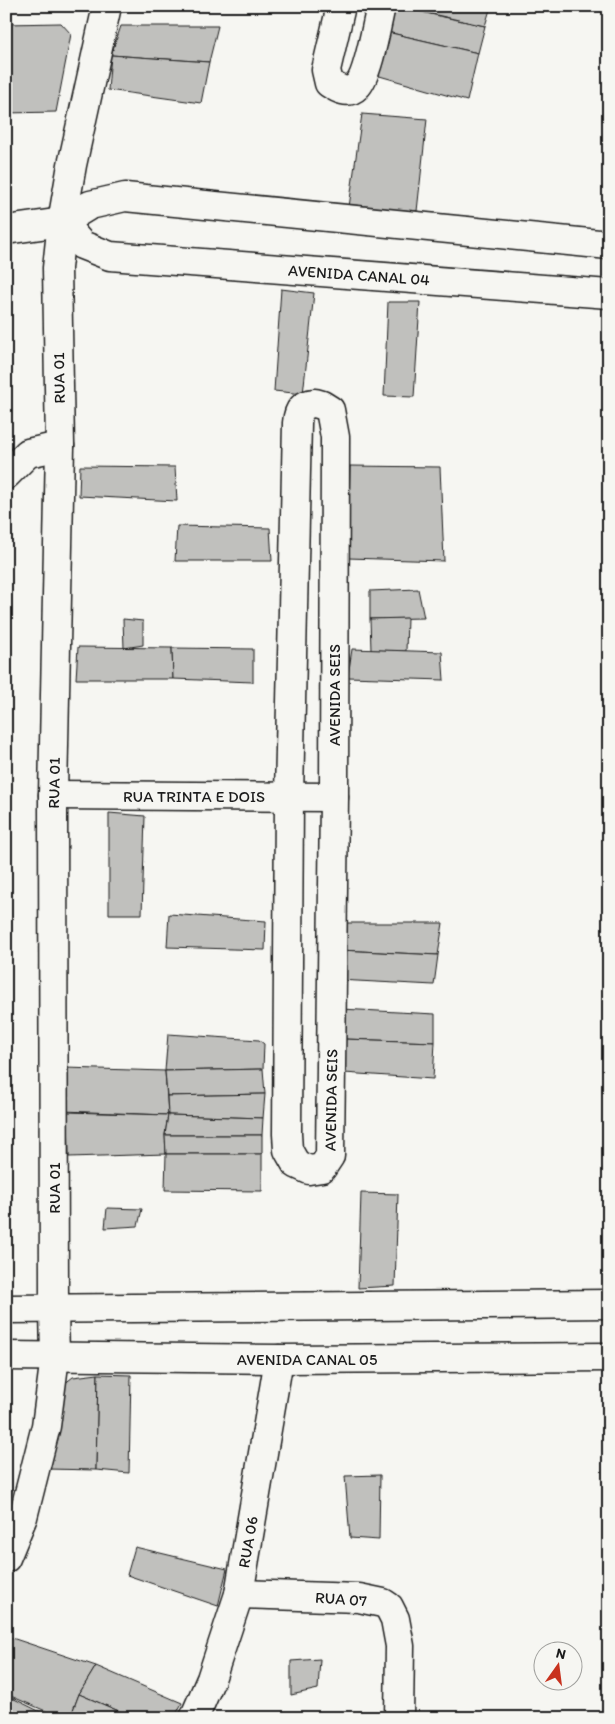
<svg xmlns="http://www.w3.org/2000/svg" width="615" height="1724" font-family="Itim,sans-serif">
<style>
.building{fill:#c0c0bd;stroke:#1c1c1c}
.lines{fill:none;stroke-linecap:round;stroke-linejoin:round}
.minor-casing{stroke:#1c1c1c;stroke-width:31}
.minor{stroke:#f6f6f2;stroke-width:28}
.labels{text-anchor:middle;dominant-baseline:central;stroke-width:4.5;stroke-linejoin:round;paint-order:stroke}
.street-label{font-size:16px;fill:#1c1c1c;stroke:#f6f6f2}
</style>
<rect width="100%" height="100%" fill="#f6f6f2"/>
<filter id="ink" filterUnits="userSpaceOnUse"><feTurbulence type="fractalNoise" baseFrequency=".02" numOctaves="2"/><feDisplacementMap in="SourceGraphic" scale="10" xChannelSelector="R" yChannelSelector="G"/><feConvolveMatrix kernelMatrix="1 2 1 2 8 2 1 2 1" color-interpolation-filters="sRGB"/></filter>
<g filter="url(#ink)">
<g class="building">
<path d="M 394,6 L 485,26 L 478,53 L 387,32 Z"/>
<path d="M 397,6 L 491,6 L 485,26 Z"/>
<path d="M 61,23 L 71,34 L 56,112 L 6,113 L 6,24 Z"/>
<path d="M 121,26 L 218,26 L 209,62 L 111,55 Z"/>
<path d="M 387,32 L 478,53 L 467,101 L 376,75 Z"/>
<path d="M 111,55 L 209,62 L 201,103 L 108,90 Z"/>
<path d="M 362,114 L 427,119 L 417,211 L 349,207 Z"/>
<path d="M 281,289 L 314,293 L 303,394 L 274,391 Z"/>
<path d="M 388,302 L 420,302 L 414,397 L 384,396 Z"/>
<path d="M 80,466 L 175,467 L 177,501 L 79,496 Z"/>
<path d="M 350,466 L 440,467 L 444,561 L 348,558 Z"/>
<path d="M 177,526 L 270,528 L 272,561 L 175,561 Z"/>
<path d="M 418,589 L 424,618 L 370,619 L 370,591 Z"/>
<path d="M 407,618 L 406,651 L 371,650 L 370,619 Z"/>
<path d="M 123,619 L 143,621 L 143,645 L 124,648 Z"/>
<path d="M 78,647 L 172,648 L 173,679 L 76,679 Z"/>
<path d="M 172,648 L 253,649 L 253,682 L 173,679 Z"/>
<path d="M 352,649 L 442,652 L 444,680 L 348,677 Z"/>
<path d="M 109,813 L 145,816 L 142,914 L 109,914 Z"/>
<path d="M 169,914 L 266,921 L 265,950 L 167,947 Z"/>
<path d="M 342,923 L 443,923 L 438,955 L 340,950 Z"/>
<path d="M 340,950 L 438,955 L 434,985 L 338,980 Z"/>
<path d="M 341,1009 L 435,1014 L 435,1042 L 343,1039 Z"/>
<path d="M 168,1034 L 259,1040 L 264,1044 L 263,1069 L 165,1071 Z"/>
<path d="M 343,1039 L 435,1042 L 433,1079 L 344,1073 Z"/>
<path d="M 65,1068 L 165,1071 L 168,1115 L 63,1111 Z"/>
<path d="M 263,1069 L 265,1094 L 167,1096 L 165,1071 Z"/>
<path d="M 265,1094 L 263,1118 L 168,1115 L 167,1096 Z"/>
<path d="M 68,1112 L 168,1115 L 165,1135 L 166,1154 L 69,1157 Z"/>
<path d="M 168,1115 L 263,1118 L 262,1135 L 165,1135 Z"/>
<path d="M 165,1135 L 262,1135 L 262,1154 L 166,1154 Z"/>
<path d="M 166,1154 L 262,1154 L 262,1191 L 165,1190 Z"/>
<path d="M 361,1193 L 398,1194 L 395,1286 L 358,1288 Z"/>
<path d="M 107,1208 L 142,1209 L 138,1226 L 105,1228 Z"/>
<path d="M 98,1374 L 96,1470 L 47,1469 L 64,1384 L 73,1377 Z"/>
<path d="M 98,1374 L 131,1375 L 129,1473 L 96,1470 Z"/>
<path d="M 380,1475 L 379,1540 L 350,1538 L 345,1476 Z"/>
<path d="M 135,1547 L 227,1569 L 218,1606 L 127,1575 Z"/>
<path d="M 6,1636 L 96,1666 L 79,1694 L 70,1718 L 62,1718 L 6,1694 Z"/>
<path d="M 320,1659 L 318,1689 L 291,1695 L 291,1661 Z"/>
<path d="M 96,1666 L 182,1703 L 174,1718 L 135,1718 L 79,1694 Z"/>
<path d="M 79,1694 L 135,1718 L 70,1718 Z"/>
<path d="M 6,1695 L 53,1718 L 6,1718 Z"/>
</g>
<g class="lines">
<g class="minor-casing">
<g id="minor">
<path d="M 341,6 L 326,70 L 329,83 C 338,89 348,95 357,86 C 368,76 377,23 381,6"/>
<path d="M 62,222 L 82,245 L 110,256 L 609,294"/>
<path d="M 6,230 L 62,222 L 90,205 L 125,197 L 609,245"/>
<path d="M 315,403 L 322,405 L 330,410 L 335,437 L 334,797 L 330,1156 L 322,1168 L 309,1170 L 296,1164 L 288,1150 L 287,1134 L 289,796 L 297,423 C 298,411 301,404 315,403 Z"/>
<path d="M 6,475 L 28,453 L 60,446"/>
<path d="M 53,795 L 334,797"/>
<path d="M 6,1309 L 609,1304"/>
<path d="M 6,1356 L 279,1359 L 609,1357"/>
<path d="M 6,1558 L 23,1517 L 46,1426 L 55,1357 L 54,1309 L 53,795 L 60,446 L 57,268 L 62,222 L 72,165 L 107,6"/>
<path d="M 239,1594 L 359,1598 L 383,1603 L 389,1607 L 395,1619 L 400,1646 L 399,1718"/>
<path d="M 194,1718 L 211,1679 L 239,1594 L 279,1359"/>
</g>
</g>
<use href="#minor" class="minor"/>
</g>
</g>
<g class="labels">
<g class="street-label">
<text transform="translate(359 275) rotate(4)">AVENIDA CANAL 04</text>
<text transform="translate(59 378) rotate(-91)">RUA 01</text>
<text transform="translate(334 695) rotate(-90)">AVENIDA SEIS</text>
<text transform="translate(54 783) rotate(-89)">RUA 01</text>
<text x="194" y="796">RUA TRINTA E DOIS</text>
<text transform="translate(331 1100) rotate(-89)">AVENIDA SEIS</text>
<text transform="translate(54 1188) rotate(-90)">RUA 01</text>
<text x="307" y="1359">AVENIDA CANAL 05</text>
<text transform="translate(248 1542) rotate(-80)">RUA 06</text>
<text transform="translate(341 1599) rotate(4)">RUA 07</text>
</g>
</g>
<rect width="615" height="1724" fill="none" stroke="#f6f6f2" stroke-width="25"/>
<rect x="12" y="12" width="590" height="1699" fill="none" stroke="#1c1c1c" stroke-width="2" filter="url(#ink)"/>
<g transform="translate(558 1666) rotate(14)"><circle r="24" fill="#f6f6f2" stroke="#9f9f9c"/>
<path d="M0-4L9 19L0 12L-9 19Z" fill="#c8321e"/>
<text y="-8" font-size="14" font-weight="bold" text-anchor="middle" fill="#1c1c1c">N</text>
</g>
</svg>
